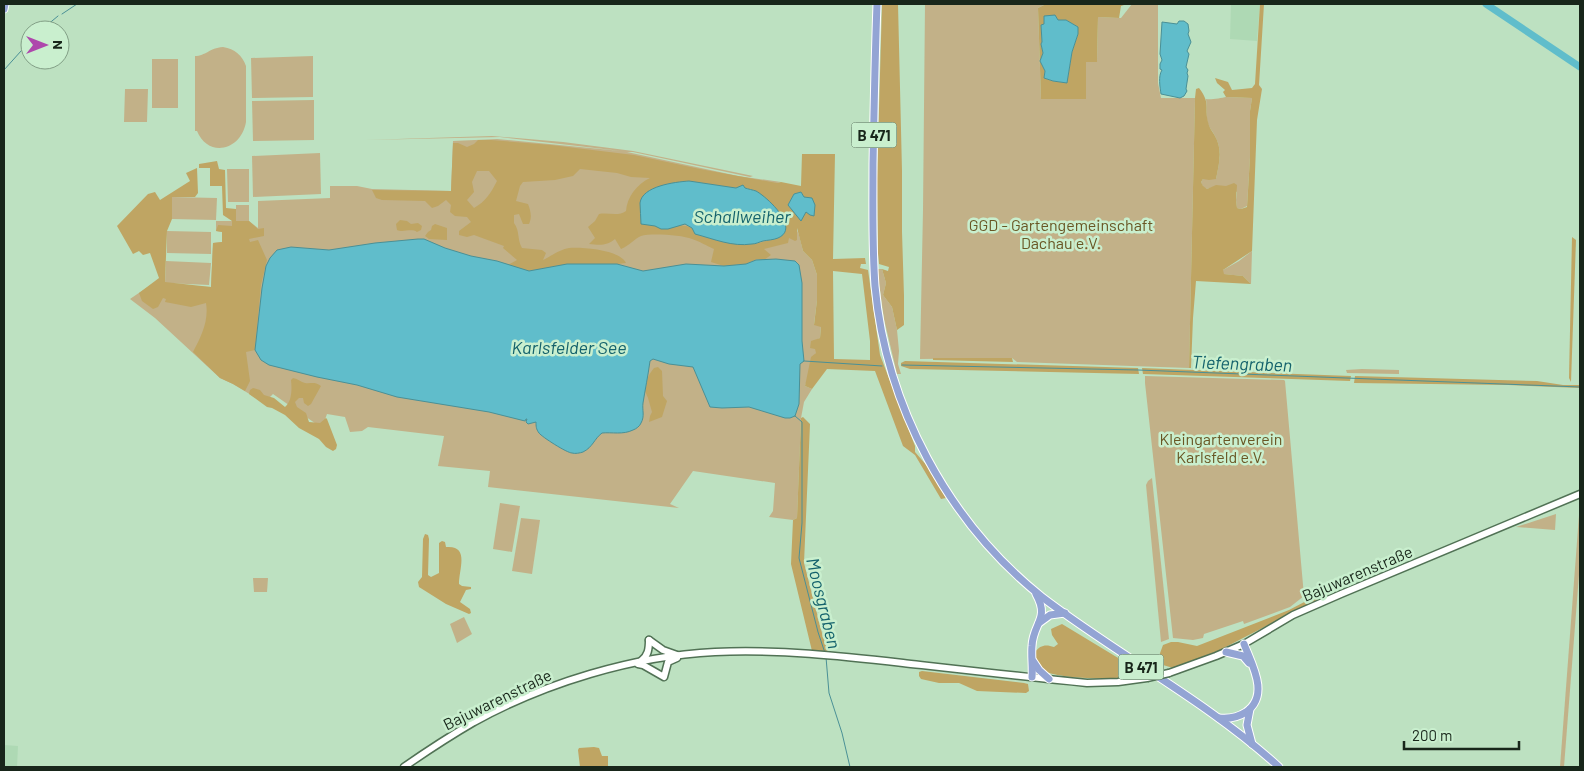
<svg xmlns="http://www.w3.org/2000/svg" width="1584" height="771" font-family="Barlow,sans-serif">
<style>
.built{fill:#aed9b4}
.green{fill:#c2b188}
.forest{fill:#bfa563;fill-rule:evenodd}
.water{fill:#60bdcb;stroke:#4a9096}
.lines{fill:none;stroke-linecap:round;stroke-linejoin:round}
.stream{stroke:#4a9096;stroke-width:1}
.river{stroke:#60bdcb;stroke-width:7}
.secondary-casing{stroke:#517255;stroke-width:9}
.trunk-casing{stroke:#fff;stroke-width:9}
.secondary{stroke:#fff;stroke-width:6}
.trunk{stroke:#93a4d4;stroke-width:7}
.secondary-bridge-casing{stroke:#517255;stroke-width:9;stroke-linecap:butt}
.secondary-bridge{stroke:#fff;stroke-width:6}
.labels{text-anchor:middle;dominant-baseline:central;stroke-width:5;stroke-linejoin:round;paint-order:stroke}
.shield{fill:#c9efce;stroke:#4d6250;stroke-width:1}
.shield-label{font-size:15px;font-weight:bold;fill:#18261a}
.park-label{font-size:16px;fill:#695624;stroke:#c9efce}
.street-label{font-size:16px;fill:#18261a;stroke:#c9efce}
.water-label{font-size:18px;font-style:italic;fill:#14626c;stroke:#c9efce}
</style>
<rect width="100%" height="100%" fill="#bde1c1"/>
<g class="built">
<path d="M 1231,4 L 1260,4 L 1257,41 L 1230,39 Z"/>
<path d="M 4,745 L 18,746 L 17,767 L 4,767 Z"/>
</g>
<g class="green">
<path d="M 925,4 L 1046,4 L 1038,8 L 1041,99 L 1086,62 L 1097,62 L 1098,17 L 1121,18 L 1132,4 L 1158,4 L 1158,83 L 1161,98 L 1195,98 L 1189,368 L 1017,362 L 1012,358 L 920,359 L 923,210 Z"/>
<path d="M 223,47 C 235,49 242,55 246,66 L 246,122 C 241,151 208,158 197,131 L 195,131 L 195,56 C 206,56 209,48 223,47 Z"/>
<path d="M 313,56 L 313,97 L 252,98 L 251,58 Z"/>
<rect x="152" y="59" width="26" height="49"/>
<path d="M 125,89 L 148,89 L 147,122 L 124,122 Z"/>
<path d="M 1226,97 L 1252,98 L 1250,111 L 1250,157 L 1247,206 L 1241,209 L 1237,208 L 1236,200 L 1237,192 C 1224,185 1221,184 1207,189 L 1203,187 L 1201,182 L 1203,179 L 1216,179 C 1219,164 1223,150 1215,136 C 1212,129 1208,128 1207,119 C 1206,112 1207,106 1206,99 C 1210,100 1222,98 1226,97 Z"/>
<path d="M 314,100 L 314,140 L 253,141 L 252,101 Z"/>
<path d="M 492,136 L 563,142 L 633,151 L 753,176 L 750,177 L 633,152 L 627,152 L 738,176 L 781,182 L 777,183 L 799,235 L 803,251 L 812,260 L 817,275 L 817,300 L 814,324 L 821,326 L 820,338 L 816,340 L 816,353 L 805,386 L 812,389 L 804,402 L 801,418 L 797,518 L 793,520 L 769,517 L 773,511 L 775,483 L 693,471 L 670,504 L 679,508 L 488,487 L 490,471 L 438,466 L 444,436 L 368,427 L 362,431 L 350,432 L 345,417 L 327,414 L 322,428 L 273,394 L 264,403 L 233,384 L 220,378 L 155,318 L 130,299 L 152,284 L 211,287 L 213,243 L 222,242 L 223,232 L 216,231 L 216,221 L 236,221 L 236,205 L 249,205 L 249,221 L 258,228 L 258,201 L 330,198 L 330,186 L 357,186 L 372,189 L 451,191 L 453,141 L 497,139 L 621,151 L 500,137 L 366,140 Z"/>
<path d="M 320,153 L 321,194 L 253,197 L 252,156 Z"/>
<path d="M 227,169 L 249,169 L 249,202 L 228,202 Z"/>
<path d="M 172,197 L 217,198 L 216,220 L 172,219 Z"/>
<path d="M 167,231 L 211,232 L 211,254 L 167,253 Z"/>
<path d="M 1252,251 L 1251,284 L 1243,276 L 1223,274 L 1223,270 L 1239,261 Z"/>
<path d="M 166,261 L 211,263 L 209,285 L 165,283 Z"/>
<path d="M 877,269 L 882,269 L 886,283 L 883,295 L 892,307 L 897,330 L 899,351 L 898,364 L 901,374 L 897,374 L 884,319 Z"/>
<path d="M 1362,369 L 1399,370 L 1399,374 L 1347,373 L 1346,370 Z"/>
<path d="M 1145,376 L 1284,380 L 1285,381 L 1304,596 L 1290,607 L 1244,624 L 1243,621 L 1204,634 L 1203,638 L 1193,640 L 1173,638 L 1145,383 Z"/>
<path d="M 1152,478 L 1169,639 L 1161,642 L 1146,485 L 1148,481 Z"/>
<path d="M 1580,502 L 1580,562 L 1564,767 L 1560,767 Z"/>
<path d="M 500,503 L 520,506 L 512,552 L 493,549 Z"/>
<path d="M 1556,514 L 1555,530 L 1516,527 Z"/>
<path d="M 521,518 L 540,520 L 532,574 L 512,571 Z"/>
<path d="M 253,578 L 268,578 L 267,592 L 254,592 Z"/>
<path d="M 464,617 L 472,634 L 457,643 L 450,624 Z"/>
</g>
<g class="forest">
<path d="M 882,4 L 898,4 L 902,171 L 902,232 L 904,296 L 904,325 L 897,330 L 892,307 L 883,295 L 886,283 L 882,269 L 888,271 L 889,267 L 879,264 L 878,253 L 877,179 Z"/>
<path d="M 1046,4 L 1120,4 L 1121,5 L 1121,4 L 1127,4 L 1121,6 L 1119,18 L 1098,17 L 1097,62 L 1086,62 L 1086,99 L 1041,99 L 1038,8 ZM 1044,20 L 1066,20 L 1078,27 L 1078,34 L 1072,52 L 1067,83 L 1053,81 L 1044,78 L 1045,71 L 1040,61 L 1043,53 L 1041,44 L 1042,42 L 1041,25 L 1044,24 Z"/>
<path d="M 1260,4 L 1264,4 L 1259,85 L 1262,89 L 1257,120 L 1252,251 L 1223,270 L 1224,274 L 1243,276 L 1251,284 L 1196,281 L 1193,318 L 1191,368 L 1189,368 L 1195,98 L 1196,89 L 1199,88 C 1211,104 1204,106 1208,122 C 1210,130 1212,130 1215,136 C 1223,150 1219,164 1216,179 L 1209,180 L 1203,179 L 1201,182 L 1203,186 L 1207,189 L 1216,185 L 1226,186 L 1234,183 L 1237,185 L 1236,200 L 1237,208 L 1241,209 L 1247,207 L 1250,157 L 1250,111 L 1252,98 L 1226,97 L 1223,92 L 1225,90 L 1217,83 L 1215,78 L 1228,82 L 1232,90 L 1252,88 L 1255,84 Z"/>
<path d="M 478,140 L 491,140 L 551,145 L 634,155 L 700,169 L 777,183 L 781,182 L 801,186 L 802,154 L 835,154 L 833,259 L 865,258 L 866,264 L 861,264 L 860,268 L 868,270 L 880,355 L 915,446 L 915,452 L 928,467 L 946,498 L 941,499 L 915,455 L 903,446 L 875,371 L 827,369 L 812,389 L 805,386 L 811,357 L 816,353 L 815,349 L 810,348 L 811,341 L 820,338 L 821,327 L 814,325 L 817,300 L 817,275 L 812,260 L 803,251 L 797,228 L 797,240 L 795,241 L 789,238 L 788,243 L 764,249 L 771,255 L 764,260 L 757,259 L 746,264 L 724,266 L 711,262 L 714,249 C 707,246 699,241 692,239 C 682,235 651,233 641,236 C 634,239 630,245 621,249 L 615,239 C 607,246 600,245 589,244 L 595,238 L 588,227 L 595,221 L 599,214 C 608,212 618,217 626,211 C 627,197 637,184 650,178 L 631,177 L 617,173 L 580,169 L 573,176 L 555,180 L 523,182 L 520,186 L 516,201 L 528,204 C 531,212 532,217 529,224 L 523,224 L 519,214 L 514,215 L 514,223 C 520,231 517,239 522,248 L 542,250 L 546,253 L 543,260 C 551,256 561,249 569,248 C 583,247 620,250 626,263 L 609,265 L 567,264 L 528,271 L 508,265 L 517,260 L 503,248 L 504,246 L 474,235 L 467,237 L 459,235 L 459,231 L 471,222 L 467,217 L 455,216 L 450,212 L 451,205 L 446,200 L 438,206 L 432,208 L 425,201 L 382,200 L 376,198 L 372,190 L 451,191 L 453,143 L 458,143 L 467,147 L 474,144 ZM 477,171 L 489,171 L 497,181 C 491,193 485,202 474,208 L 467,200 L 474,192 L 472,182 ZM 689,181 L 737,188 L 743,185 L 745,188 C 762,192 773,204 783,218 L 771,240 C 764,241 758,244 751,244 C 731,246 714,239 695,234 L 692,228 C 673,219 667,238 649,219 C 643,213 641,210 640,202 C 652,185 669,183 689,181 ZM 801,192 L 804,197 L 798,216 L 788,205 L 794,194 ZM 833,271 L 862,274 L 870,341 L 870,360 L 834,359 Z"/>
<path d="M 217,161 L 219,169 L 225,170 L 226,208 L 236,209 L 236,221 L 249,221 L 258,229 L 264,228 L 264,236 L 249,239 L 250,242 L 258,240 L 267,260 L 261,285 L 255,350 L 246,352 L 250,381 L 245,391 L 233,384 L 220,378 L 193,352 C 201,337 209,321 206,303 L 191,307 L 165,302 L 166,299 L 163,298 L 158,307 L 153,309 L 142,301 L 139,293 L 159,278 L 150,253 L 143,255 L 139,251 L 133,254 L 117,226 L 148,194 L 155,192 L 160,200 L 190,181 L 186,173 L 197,168 L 198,193 L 195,197 L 172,197 L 172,219 L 167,231 L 165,282 L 211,287 L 213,243 L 222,242 L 222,232 L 216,231 L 218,225 L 232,226 L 232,221 L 223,215 L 222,186 L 210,186 L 210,168 L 199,168 L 199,164 Z"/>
<path d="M 400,220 L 407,221 L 411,224 L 418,223 L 422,226 L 421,230 L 417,232 C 411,228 403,233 397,230 L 396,224 Z"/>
<path d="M 435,224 L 447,228 L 447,240 L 429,239 L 425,236 L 428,232 L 431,230 L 432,226 Z"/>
<path d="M 1572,237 L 1576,240 L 1571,382 L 1569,378 Z"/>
<path d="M 933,358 L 1012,358 L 1013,362 L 933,360 Z"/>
<path d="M 905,361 L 1138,368 L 1139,374 L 910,369 L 901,366 L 901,363 Z"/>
<path d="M 658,367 L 662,371 L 663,396 L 667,401 L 662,417 L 649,422 L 650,416 L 652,412 L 648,398 L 645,391 C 649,379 645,379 654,368 Z"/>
<path d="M 1142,368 L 1351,376 L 1350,381 L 1143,374 Z"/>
<path d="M 1355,376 L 1537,381 L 1563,385 L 1580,385 L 1580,388 L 1508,385 L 1354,383 Z"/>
<path d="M 293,378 C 298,379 301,382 305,383 C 311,384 314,381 321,386 L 311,404 L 308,406 L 304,403 L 303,398 L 299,398 L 295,402 L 297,407 L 306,413 L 309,422 L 320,423 L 326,418 L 327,419 L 337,445 L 336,449 L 333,451 L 326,447 L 319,439 L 299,428 L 285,415 L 272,408 L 267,407 L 249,394 L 250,390 L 253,388 L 260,390 L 264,395 L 274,398 L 285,407 C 292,401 292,389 291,380 Z"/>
<path d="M 803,417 L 810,424 L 804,563 L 822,633 L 829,652 L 812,651 L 791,564 L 793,520 L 797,518 L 801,418 Z"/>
<path d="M 425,534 L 428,535 L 429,539 L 428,575 L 431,577 L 439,573 L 439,543 L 442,541 L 445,542 L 446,547 C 470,545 459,569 459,584 L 462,586 L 471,587 L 471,589 L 466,590 L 460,602 L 470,609 L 471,613 L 469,614 L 446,604 L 419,587 L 418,582 L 422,577 L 423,539 Z"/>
<path d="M 1333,587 L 1334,589 L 1332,592 L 1218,651 L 1173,668 L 1163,665 L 1159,656 L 1163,645 L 1171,642 L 1178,642 L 1197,646 L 1289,610 Z"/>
<path d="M 1062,624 L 1138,670 L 1139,673 C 1126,682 1055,679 1042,670 C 1037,666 1036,659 1035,652 C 1040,645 1046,644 1054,647 L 1058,644 L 1052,635 L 1051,629 Z"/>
<path d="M 922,671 L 1024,683 L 1028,684 L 1029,691 L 1026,693 L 977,691 L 959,683 L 939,683 L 921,679 L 919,676 L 919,672 Z"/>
<path d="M 594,747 L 599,748 L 602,756 L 608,756 L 608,767 L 580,767 L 578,750 L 579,748 Z"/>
</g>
<g class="water">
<path d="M 1055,15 L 1058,20 L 1066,20 L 1078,27 L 1078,34 L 1072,52 L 1067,83 L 1053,81 L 1044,78 L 1045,71 L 1040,61 L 1043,53 L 1041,44 L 1042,42 L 1041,25 L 1044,24 L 1044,16 Z"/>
<path d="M 1179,21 L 1184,21 L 1188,24 L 1189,31 L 1188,34 L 1191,42 L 1187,51 L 1189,54 L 1186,67 L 1188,70 L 1187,73 L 1188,76 L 1186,89 L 1187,91 L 1184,96 L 1180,98 L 1161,94 C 1160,87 1158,76 1162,70 L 1160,69 L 1160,64 L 1162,60 L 1160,54 L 1162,22 L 1177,24 Z"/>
<path d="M 689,181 L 736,188 L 743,185 L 745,188 C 748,189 753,190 756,191 C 767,197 801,228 778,238 C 773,240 768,240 763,241 C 759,242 756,244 752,244 C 732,247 714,239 695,234 L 692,228 L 685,224 L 668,229 L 661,229 L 655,226 L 641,224 C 641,217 640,210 640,203 C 642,186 675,182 689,181 Z"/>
<path d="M 801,192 L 804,197 L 812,198 L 815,205 L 814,216 L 810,215 L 806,212 L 801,221 L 788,205 L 794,194 Z"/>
<path d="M 418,239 L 424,239 L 445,248 L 471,256 L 497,261 L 529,271 L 567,264 L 617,264 L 643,271 L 686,264 L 724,266 L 746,264 L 756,260 L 776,259 L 795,261 L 799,265 L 802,283 L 802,341 L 804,361 L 800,364 L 799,404 L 795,416 L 790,418 L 785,418 L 749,407 L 722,408 L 710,407 L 693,367 L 669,364 L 653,359 L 650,361 C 648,376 645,390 643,403 C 642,410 645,416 641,423 C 640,426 636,429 633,430 C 623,435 612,432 602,433 C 594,439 593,447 583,452 C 580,453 575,454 572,453 C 567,453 542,437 539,433 C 536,429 536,426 536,422 L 528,424 L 526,422 L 527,419 L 526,419 L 525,421 L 489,412 L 397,397 L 357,385 L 317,377 L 269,365 L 261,360 L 255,350 L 262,288 L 266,266 L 270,258 L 277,250 L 291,247 L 329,250 L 375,243 Z"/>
</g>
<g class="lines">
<g class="stream">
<path d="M 62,14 L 77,4"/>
<path d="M 46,26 L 58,16"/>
<path d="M 4,70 L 30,41"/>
<path d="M 804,361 L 882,366"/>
<path d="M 902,365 L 1138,370 L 1580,387"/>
<path d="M 795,416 L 802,422 L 802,523 L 799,558 L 818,632 L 825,653"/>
<path d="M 826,657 L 829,693 L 842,733 L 850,767"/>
</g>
<path class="river" d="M 1486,4 L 1580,67"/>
<g class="secondary-casing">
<g id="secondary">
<path d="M 649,640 L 663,650 L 677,655"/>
<path d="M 641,661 C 648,656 649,649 649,640"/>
<path d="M 638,664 L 643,665 L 664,677 L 668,662 L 677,658"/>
<path d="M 1169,673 L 1216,656 L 1244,644 L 1293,615 L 1341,594 L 1580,494"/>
<path d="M 404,767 C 427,751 450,736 474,722 C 545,683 633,656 715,652 C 778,649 841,656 903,663 C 965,670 1026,677 1087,683 L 1118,682 L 1147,678"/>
</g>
</g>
<g class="trunk-casing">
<g id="trunk">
<path d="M 877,4 C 875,57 874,110 873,164 C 873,204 872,245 875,286 C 886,406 948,522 1042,597 C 1119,656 1207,701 1279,767"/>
<path d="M 4,9 L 5,4"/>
<path d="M 1039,623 L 1050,615 L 1065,613"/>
<path d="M 1226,652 L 1243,656 L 1249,663"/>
<path d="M 1033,661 L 1039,670 L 1049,679"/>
<path d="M 1032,677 C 1033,667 1031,656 1032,646 C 1033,623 1050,619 1036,594"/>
<path d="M 1250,709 L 1247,725 L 1252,744"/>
<path d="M 1219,718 C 1229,719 1237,718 1246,712 C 1270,695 1252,665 1244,644"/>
</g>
</g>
<use href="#secondary" class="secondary"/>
<use href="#trunk" class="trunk"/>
<g class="secondary-bridge-casing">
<path id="secondary-bridge" d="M 1147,678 L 1169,673"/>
</g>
<use href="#secondary-bridge" class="secondary-bridge"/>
</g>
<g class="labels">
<g class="shield">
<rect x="851.5" y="122.5" width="45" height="25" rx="4"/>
<rect x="1118.5" y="654.5" width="45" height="25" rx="4"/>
</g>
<g class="shield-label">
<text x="874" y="135">B 471</text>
<text x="1141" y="667">B 471</text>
</g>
<g class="park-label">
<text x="1061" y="224">GGD - Gartengemeinschaft<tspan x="1061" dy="18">Dachau e.V.</tspan></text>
<text x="1221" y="438">Kleingartenverein<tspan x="1221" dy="18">Karlsfeld e.V.</tspan></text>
</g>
<g class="street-label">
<text transform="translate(1357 573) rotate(-23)">Bajuwarenstraße</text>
<text transform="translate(497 699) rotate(-26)">Bajuwarenstraße</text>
</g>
<g class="water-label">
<text x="742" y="216">Schallweiher</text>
<text x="569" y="347">Karlsfelder See</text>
<text transform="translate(1242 363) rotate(2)">Tiefengraben</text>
<text transform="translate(824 603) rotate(76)">Moosgraben</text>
</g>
</g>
<rect width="1584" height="771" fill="none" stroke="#18261a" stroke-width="10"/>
<g transform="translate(45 45) rotate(90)"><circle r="24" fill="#c9efce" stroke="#829f86"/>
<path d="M0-4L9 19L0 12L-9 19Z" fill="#ae48ac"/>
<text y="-8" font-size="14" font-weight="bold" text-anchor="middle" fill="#18261a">N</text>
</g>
<path d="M1404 741v8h115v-8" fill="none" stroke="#18261a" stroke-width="2.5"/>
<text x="1412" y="741" font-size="15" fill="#18261a" stroke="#c9efce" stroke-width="4" paint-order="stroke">200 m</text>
</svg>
